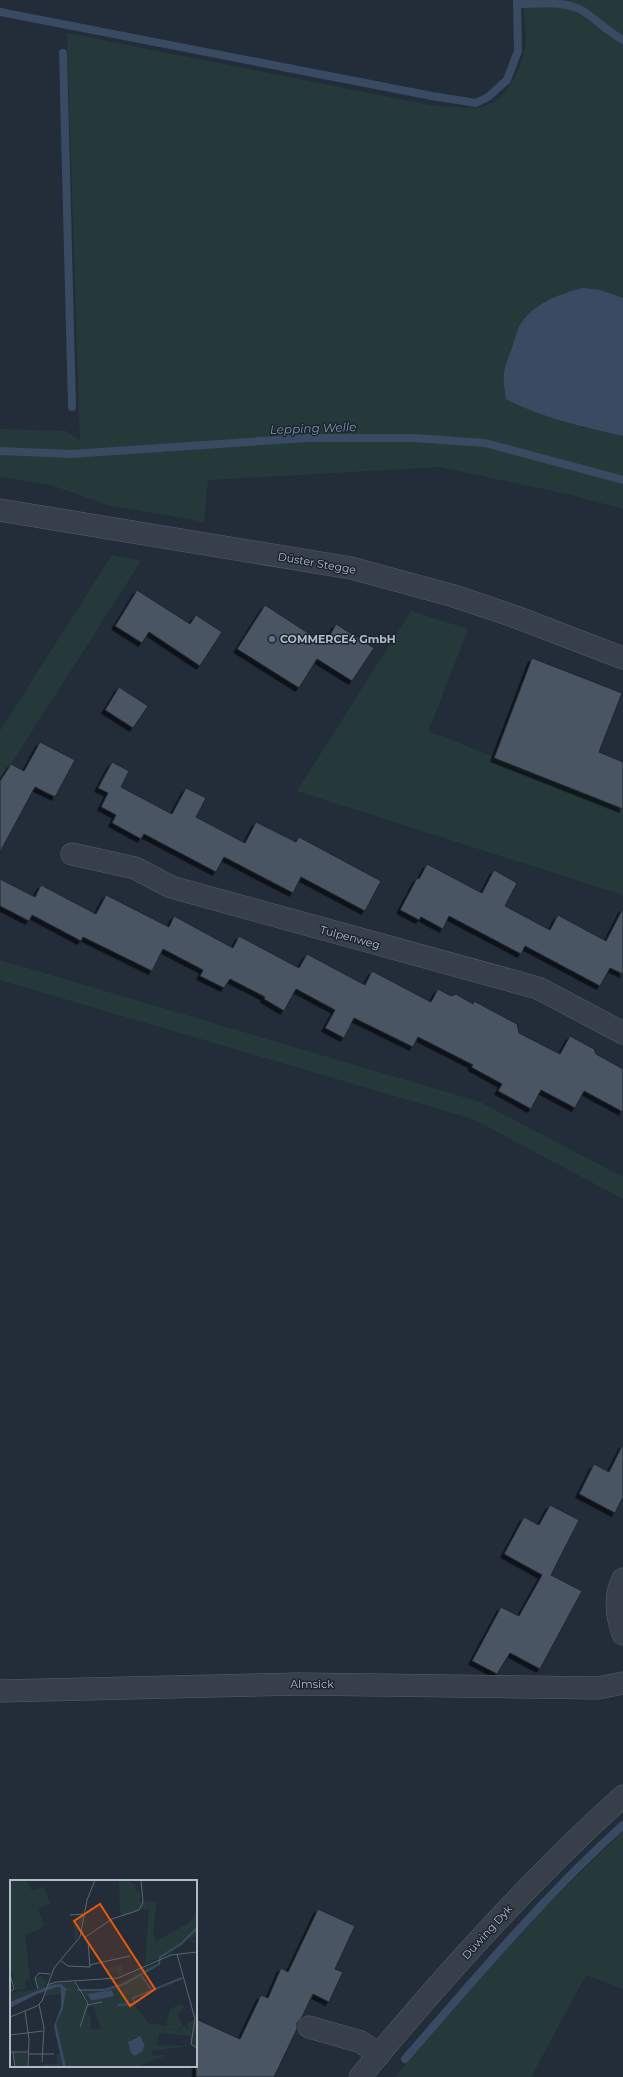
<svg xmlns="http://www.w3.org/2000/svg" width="623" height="2077" font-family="Montserrat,sans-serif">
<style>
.green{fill:#25393b}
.water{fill:#394b63}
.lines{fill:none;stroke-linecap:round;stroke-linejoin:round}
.stream{stroke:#394b63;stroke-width:8}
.building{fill:#495463;stroke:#1e2631;filter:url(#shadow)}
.minor-casing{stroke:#555d68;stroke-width:23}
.minor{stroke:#373f4a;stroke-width:22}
.service-dot{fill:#5c6f8a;stroke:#1c242f;stroke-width:1.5}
.labels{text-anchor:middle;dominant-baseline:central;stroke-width:3;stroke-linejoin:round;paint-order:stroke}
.street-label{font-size:11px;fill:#b2bac6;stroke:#1c242f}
.poi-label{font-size:11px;font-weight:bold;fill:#b2bac6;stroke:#1c242f;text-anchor:start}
.water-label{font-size:12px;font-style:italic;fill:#7b91ad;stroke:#1c242f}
.inset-river{fill:none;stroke:#394b63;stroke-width:2}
.inset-road{fill:none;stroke:#5c6572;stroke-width:1}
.view{fill:#e8590c;fill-opacity:0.15;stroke:#e8590c;stroke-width:2}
.inset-edge{fill:none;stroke:#b2bac6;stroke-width:2}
</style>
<defs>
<filter id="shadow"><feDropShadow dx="-3.5" dy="3.5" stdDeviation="0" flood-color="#0009"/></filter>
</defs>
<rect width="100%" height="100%" fill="#232d3a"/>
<g class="green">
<path d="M 523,0 L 623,0 L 623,298 L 619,296 L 566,292 L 547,302 L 527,316 L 580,427 L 623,436 L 623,509 L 567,494 L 439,467 L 208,480 L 204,522 L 108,505 L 51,485 L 0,477 L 0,429 L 66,431 L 80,440 L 67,33 L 430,105 C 446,106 462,109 479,107 C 504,104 519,74 524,52 C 528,38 524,15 523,0 Z"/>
<path d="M 112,555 L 141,561 L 0,781 L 0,731 Z"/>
<path d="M 411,611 L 468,629 L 428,732 L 439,735 L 623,809 L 623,895 L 297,791 Z"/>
<path d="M 0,960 L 480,1102 L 623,1177 L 623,1199 L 473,1119 L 0,980 Z"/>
<path d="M 623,1831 L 623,1989 L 586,1975 L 531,2077 L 395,2077 L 525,1927 Z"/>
</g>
<path class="water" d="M 583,288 L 600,290 L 623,298 L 623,436 C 583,427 542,418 506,399 C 502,373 503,372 512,348 C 514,341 516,334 519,327 C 530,305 561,293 583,288 Z"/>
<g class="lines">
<g class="stream">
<path d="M 517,4 C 538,4 564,0 583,11 C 597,20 608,32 623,40"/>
<path d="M 0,12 L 432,96 L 476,103 L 488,97 L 507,80 L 518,51 L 517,0"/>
<path d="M 63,53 L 72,407"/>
<path d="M 0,451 L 71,454 L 306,438 L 414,438 L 485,443 L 623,480"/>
<path d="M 405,2059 C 475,1979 543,1897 623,1825"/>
</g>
</g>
<g class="building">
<path d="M 137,590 L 190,624 L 196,615 L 222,632 L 200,666 L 149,632 L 142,643 L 115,626 Z"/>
<path d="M 265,605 L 325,644 L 336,624 L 374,648 L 352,681 L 317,659 L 299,688 L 237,649 Z"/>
<path d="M 532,658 L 622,693 L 599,752 L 623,762 L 623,809 L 494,758 Z"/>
<path d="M 119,687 L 148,706 L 133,728 L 105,710 Z"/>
<path d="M 40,742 L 75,760 L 55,797 L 35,787 L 0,852 L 0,781 L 11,764 L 24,771 Z"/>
<path d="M 112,762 L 129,771 L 121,787 L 172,814 L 186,788 L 206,798 L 196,817 L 245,843 L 256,822 L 296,842 L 299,837 L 381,881 L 365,911 L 301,877 L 293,893 L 224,857 L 216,872 L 144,834 L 141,839 L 112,823 L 116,815 L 101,807 L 108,793 L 98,788 Z"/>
<path d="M 427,864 L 482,893 L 494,870 L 517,883 L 505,906 L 550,930 L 558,915 L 606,941 L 623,908 L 623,974 L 610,968 L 600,986 L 525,946 L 521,954 L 449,916 L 443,929 L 421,917 L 419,920 L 400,910 L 417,878 L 419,879 Z"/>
<path d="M 0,879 L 35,897 L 41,885 L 96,914 L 106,895 L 169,927 L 174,916 L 233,948 L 239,936 L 299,968 L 307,954 L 365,985 L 372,971 L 431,1002 L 438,989 L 451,996 L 456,994 L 473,1004 L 474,1001 L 517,1024 L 519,1033 L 560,1054 L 570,1036 L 594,1049 L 596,1054 L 623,1069 L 623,1112 L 584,1091 L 575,1108 L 541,1090 L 531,1109 L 498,1091 L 502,1084 L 471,1067 L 473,1065 L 418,1037 L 413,1047 L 354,1018 L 344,1038 L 325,1028 L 335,1010 L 296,989 L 284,1011 L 264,999 L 265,997 L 230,979 L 224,988 L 200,976 L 203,970 L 163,949 L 152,971 L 83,937 L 81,941 L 32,915 L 29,921 L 0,906 Z"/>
<path d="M 623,1444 L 623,1497 L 615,1513 L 579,1494 L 594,1464 L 609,1472 Z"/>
<path d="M 550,1505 L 579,1520 L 551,1575 L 582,1591 L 540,1669 L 510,1653 L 497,1674 L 472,1661 L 501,1607 L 519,1616 L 542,1575 L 504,1554 L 524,1517 L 539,1525 Z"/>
<path d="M 318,1909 L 355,1926 L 335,1969 L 343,1972 L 329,2002 L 313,1994 L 302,2017 L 297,2023 L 297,2029 L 274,2077 L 196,2077 L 196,2019 L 240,2039 L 261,1995 L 268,1998 L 281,1968 L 288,1972 Z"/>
</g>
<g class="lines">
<g class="minor-casing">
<g id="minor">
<path d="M 0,510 L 351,568 L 454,596 L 516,617 L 623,658"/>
<path d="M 72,854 L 135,868 L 171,887 L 538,988 L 623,1033"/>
<path d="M 623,1579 C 614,1596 617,1617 623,1634"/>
<path d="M 0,1691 L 299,1684 L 598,1688 L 623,1683"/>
<path d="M 309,2027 L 361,2042 L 379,2055"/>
<path d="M 360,2077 C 441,1979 529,1881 623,1796"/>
</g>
</g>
<use href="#minor" class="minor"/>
</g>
<circle class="service-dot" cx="272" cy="639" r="4"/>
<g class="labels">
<g class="street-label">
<text transform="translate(317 563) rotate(10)">Düster Stegge</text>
<text transform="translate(350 937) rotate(15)">Tulpenweg</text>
<text x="312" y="1684">Almsick</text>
<text transform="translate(487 1932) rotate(-48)">Düwing Dyk</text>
</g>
<g class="poi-label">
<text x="280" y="639">COMMERCE4 GmbH</text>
</g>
<g class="water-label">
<text transform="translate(313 428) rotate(-2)">Lepping Welle</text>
</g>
</g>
<g transform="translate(10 1880)">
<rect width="187" height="187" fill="#232d3a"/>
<path d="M 0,0 L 16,0 L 22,11 L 34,7 L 40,24 L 28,28 L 34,44 L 30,49 L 15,55 L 20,99 L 15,100 L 16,109 L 5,110 L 3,95 L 0,93 ZM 122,0 L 121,3 L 125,4 L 126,11 L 130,13 L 130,22 L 147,21 L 143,50 L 145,62 L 180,42 L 187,32 L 187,56 L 181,58 L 187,63 L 182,62 L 179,58 L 163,70 L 163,73 L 149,79 L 150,77 L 135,85 L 139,29 L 130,30 L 132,25 L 129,30 L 112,35 L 110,31 L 109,1 ZM 68,34 L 74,34 L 66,62 L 63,45 L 68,44 ZM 150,82 L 149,85 L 131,93 L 142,110 L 123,117 L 122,121 L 138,143 L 156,146 L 160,129 L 172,124 L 174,127 L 167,134 L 173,146 L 168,150 L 156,148 L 168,151 L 175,146 L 178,152 L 177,144 L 185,139 L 180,156 L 150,153 L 146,165 L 180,166 L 142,171 L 143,176 L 159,174 L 127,187 L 82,187 L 82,186 L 85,184 L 86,182 L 82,185 L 82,187 L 56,187 L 46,143 L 53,129 L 56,110 L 68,111 L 79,125 L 77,133 L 80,135 L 81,149 L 91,149 L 83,125 L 94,122 L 80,124 L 78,119 L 69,109 L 92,109 L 109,104 L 124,95 L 123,93 ZM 102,110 L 103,116 L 85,120 L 79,118 L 77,114 ZM 130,156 L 135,165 L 125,176 L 119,166 L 123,158 ZM 112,85 L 112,95 L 109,96 L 108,91 L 95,92 L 95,89 ZM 32,96 L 33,99 L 37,100 L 35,108 L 0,122 L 0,113 L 27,109 L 24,98 ZM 64,102 L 68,110 L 57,109 L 50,104 L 38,107 L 44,103 ZM 47,107 L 51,108 L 53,114 L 35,116 L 36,111 ZM 187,133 L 187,167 L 181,163 L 180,157 L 186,141 L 184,134 ZM 3,173 L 17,173 L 17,187 L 6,187 ZM 46,174 L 51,174 L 53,187 L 31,187 L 32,184 L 47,184 Z" fill="#25393b" fill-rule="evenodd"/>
<path d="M 51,104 L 57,109 L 68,111 L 56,110 L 53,129 L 46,143 L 56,187 L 53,187 L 44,146 L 51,127 L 51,108 L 47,107 L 27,114 L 0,128 L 0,122 L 41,105 ZM 102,110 L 104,116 L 85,120 L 81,120 L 77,114 ZM 130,156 L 135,165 L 132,171 L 125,176 L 121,173 L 118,162 Z" fill="#394b63"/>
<path class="inset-river" d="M 131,95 L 141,109M 67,110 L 94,110 L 114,104 L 149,84 L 150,77 L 171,64 L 187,48M 125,124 L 123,118 L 172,98M 108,125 L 123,124"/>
<path class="inset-road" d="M 60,35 L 75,34M 74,58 L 102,39 L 129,30 L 133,22 L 131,0M 167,74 L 185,139 L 181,164 L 187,168M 51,81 L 58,86 L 80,87 L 78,61 L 74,58M 79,85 L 120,76M 0,94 L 4,109 L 0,112M 65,102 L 78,123 L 70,147M 37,105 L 46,102 L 108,98 L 161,75 L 187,72M 28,109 L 25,98 L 29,93 L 40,94M 29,124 L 34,148 L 32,182M 78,125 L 92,122M 15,131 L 19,159 L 18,187M 0,137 L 27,126 L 32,121 L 44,88 L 70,57 L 77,20 L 85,0M 0,155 L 33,151M 0,172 L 19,172M 3,172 L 5,187M 19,174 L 44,174"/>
<path class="view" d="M 90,24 L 145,109 L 120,126 L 64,41 Z"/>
<rect width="187" height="187" class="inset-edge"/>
</g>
</svg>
